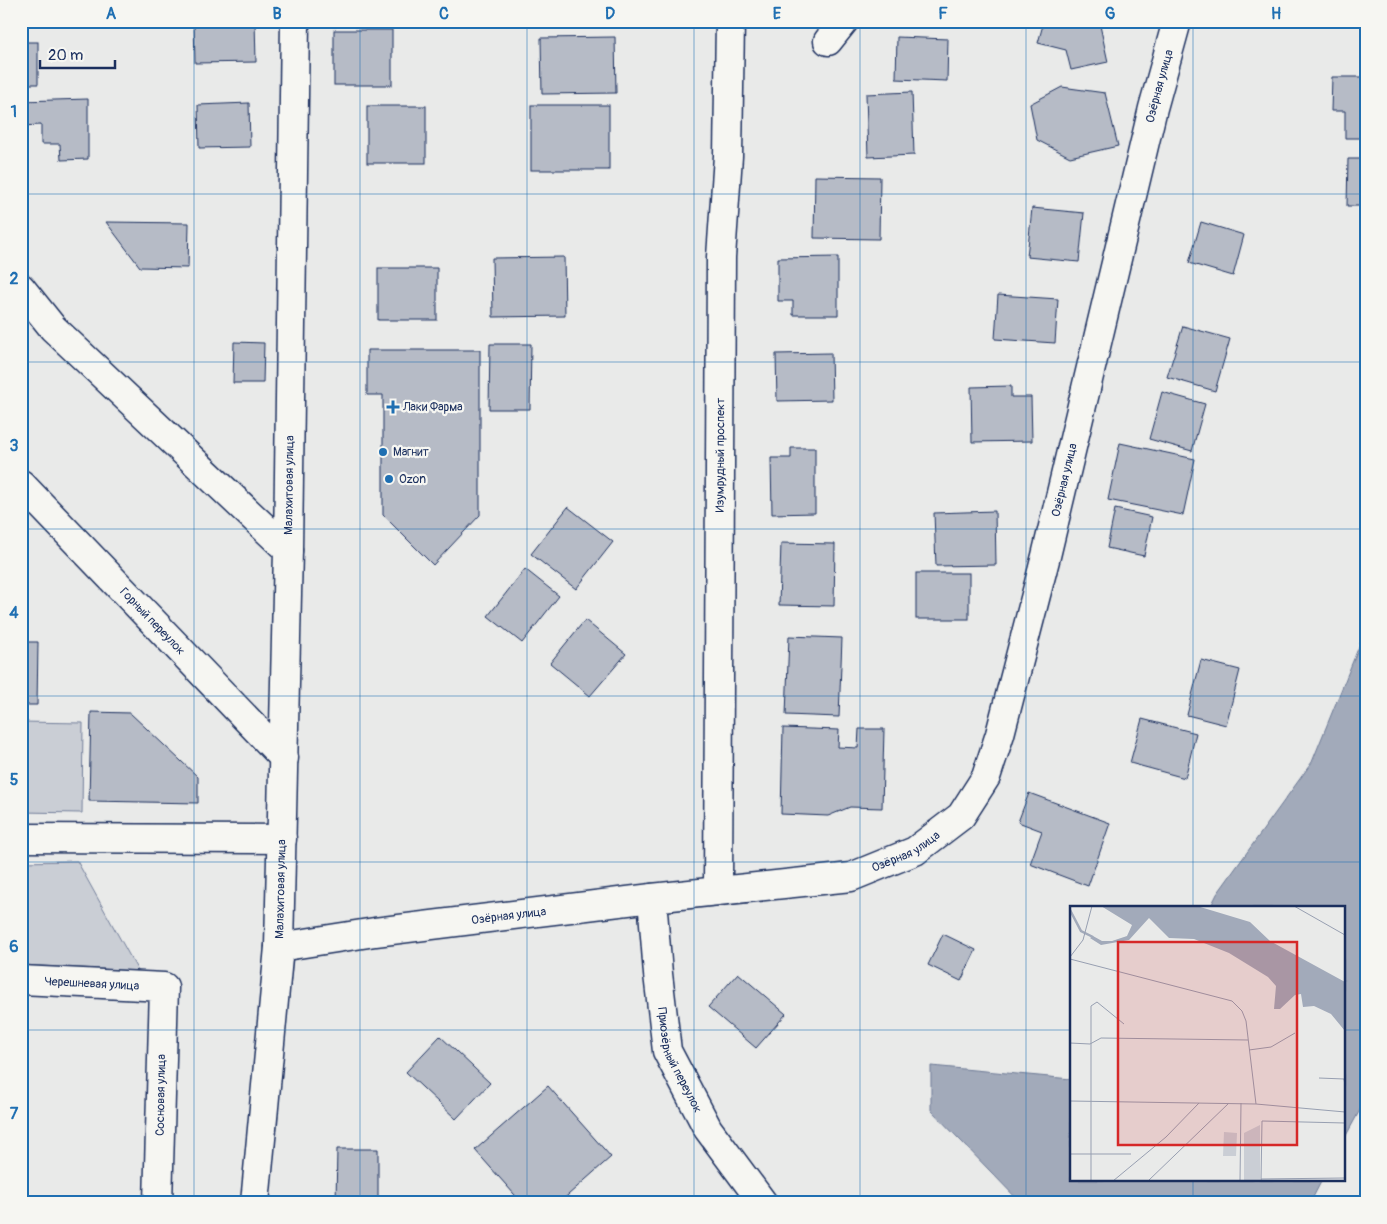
<svg xmlns="http://www.w3.org/2000/svg" width="1387" height="1224" font-family="Pangolin,sans-serif">
<style>
.green{fill:#caced5;stroke:#727e9a}
.water{fill:#a2aaba;stroke:#6c7995}
.building{fill:#b6bbc6;stroke:#1b2f5e}
.lines{fill:none;stroke-linecap:round;stroke-linejoin:round}
.minor-casing{stroke:#1b2f5e;stroke-width:31}
.minor{stroke:#f6f6f2;stroke-width:28}
.grid{fill:none;stroke:#1f6fb2;stroke-width:1;stroke-opacity:0.55}
.poi-dot{fill:#1f6fb2;stroke:#f6f6f2;stroke-width:2}
.labels{text-anchor:middle;dominant-baseline:central;stroke-width:4.5;stroke-linejoin:round;paint-order:stroke}
.street-label{font-size:12px;fill:#1b2f5e;stroke:#f6f6f2}
.poi-label{font-size:12px;fill:#1b2f5e;stroke:#f6f6f2;text-anchor:start}
.inset-river{fill:none;stroke:#a2aaba;stroke-width:2.5}
.inset-road{fill:none;stroke:#979fb1;stroke-width:1}
.view{fill:#d62828;fill-opacity:0.15;stroke:#d62828;stroke-width:2.5}
.inset-edge{fill:none;stroke:#1b2f5e;stroke-width:2.5}
.neatline{fill:none;stroke:#1f6fb2;stroke-width:2}
.grid-label{font-size:16px;text-anchor:middle;font-weight:bold;fill:#1f6fb2}
</style>
<rect width="100%" height="100%" fill="#e9eae9"/>
<filter id="ink" filterUnits="userSpaceOnUse"><feTurbulence type="fractalNoise" baseFrequency=".02" numOctaves="2"/><feDisplacementMap in="SourceGraphic" scale="10" xChannelSelector="R" yChannelSelector="G"/><feConvolveMatrix kernelMatrix="1 2 1 2 8 2 1 2 1" color-interpolation-filters="sRGB"/></filter>
<g filter="url(#ink)">
<g class="green">
<path d="M 21,722 L 83,723 L 82,813 L 21,812 Z"/>
<path d="M 77,861 L 138,971 L 21,965 L 21,862 Z"/>
</g>
<g class="water">
<path d="M 1366,629 L 1366,1099 L 1343,1141 L 1343,908 L 1210,908 L 1217,894 L 1312,762 Z"/>
<path d="M 931,1066 L 1071,1079 L 1071,1180 L 1322,1180 L 1310,1203 L 1021,1203 L 931,1110 Z"/>
</g>
<g class="building">
<path d="M 194,21 L 255,21 L 256,62 L 195,63 Z"/>
<path d="M 1044,21 L 1099,21 L 1108,62 L 1071,70 L 1066,50 L 1038,43 Z"/>
<rect x="334" y="30" width="58" height="55"/>
<path d="M 615,37 L 616,93 L 542,94 L 541,38 Z"/>
<path d="M 897,37 L 948,39 L 947,81 L 896,79 Z"/>
<rect x="21" y="42" width="17" height="42"/>
<path d="M 1332,77 L 1366,77 L 1366,138 L 1345,138 L 1345,111 L 1331,111 Z"/>
<path d="M 1062,87 L 1105,93 L 1118,146 L 1070,157 L 1037,140 L 1030,104 Z"/>
<path d="M 912,92 L 914,155 L 868,157 L 866,94 Z"/>
<path d="M 88,99 L 88,159 L 61,160 L 60,144 L 41,144 L 41,125 L 21,126 L 21,101 Z"/>
<path d="M 249,103 L 250,147 L 199,148 L 198,105 Z"/>
<rect x="531" y="105" width="78" height="65"/>
<rect x="367" y="106" width="59" height="57"/>
<path d="M 1348,159 L 1366,159 L 1366,206 L 1347,206 Z"/>
<path d="M 815,176 L 880,177 L 879,239 L 814,238 Z"/>
<path d="M 1032,208 L 1084,213 L 1079,262 L 1027,257 Z"/>
<path d="M 106,222 L 189,223 L 188,268 L 140,267 Z"/>
<path d="M 1201,222 L 1244,235 L 1233,276 L 1189,263 Z"/>
<path d="M 564,257 L 565,316 L 493,317 L 492,258 Z"/>
<path d="M 838,257 L 838,315 L 793,315 L 793,301 L 778,301 L 778,258 Z"/>
<rect x="378" y="268" width="59" height="52"/>
<path d="M 998,295 L 1058,299 L 1055,343 L 995,339 Z"/>
<path d="M 1183,326 L 1230,339 L 1215,391 L 1167,377 Z"/>
<path d="M 234,342 L 264,343 L 263,383 L 233,383 Z"/>
<path d="M 490,344 L 531,344 L 530,409 L 489,409 Z"/>
<path d="M 367,350 L 480,350 L 480,515 L 433,565 L 383,515 L 383,395 L 367,395 Z"/>
<path d="M 831,353 L 832,400 L 777,401 L 776,354 Z"/>
<path d="M 1011,386 L 1011,397 L 1031,397 L 1032,441 L 972,442 L 971,387 Z"/>
<path d="M 1162,392 L 1205,404 L 1192,451 L 1149,439 Z"/>
<path d="M 1120,443 L 1195,459 L 1183,515 L 1108,500 Z"/>
<path d="M 791,448 L 815,448 L 815,513 L 772,514 L 771,458 L 791,458 Z"/>
<path d="M 568,507 L 613,542 L 576,589 L 531,554 Z"/>
<path d="M 1115,509 L 1152,517 L 1144,556 L 1107,548 Z"/>
<path d="M 995,511 L 996,565 L 936,566 L 934,513 Z"/>
<path d="M 781,543 L 835,544 L 834,606 L 779,605 Z"/>
<path d="M 525,569 L 559,596 L 522,643 L 488,616 Z"/>
<rect x="916" y="573" width="53" height="46"/>
<path d="M 585,620 L 626,654 L 590,696 L 550,663 Z"/>
<path d="M 789,636 L 842,638 L 839,717 L 786,715 Z"/>
<path d="M 21,642 L 38,642 L 37,705 L 21,705 Z"/>
<path d="M 1201,660 L 1240,670 L 1226,725 L 1187,715 Z"/>
<path d="M 91,712 L 130,713 L 198,777 L 198,803 L 89,801 Z"/>
<path d="M 1142,719 L 1196,733 L 1185,778 L 1130,763 Z"/>
<path d="M 783,728 L 839,730 L 838,747 L 858,748 L 859,729 L 884,729 L 882,808 L 850,807 L 828,816 L 781,814 Z"/>
<path d="M 1029,793 L 1110,823 L 1088,886 L 1030,864 L 1042,831 L 1018,822 Z"/>
<path d="M 943,934 L 976,950 L 961,981 L 928,965 Z"/>
<path d="M 738,973 L 786,1014 L 756,1048 L 708,1007 Z"/>
<path d="M 440,1036 L 490,1083 L 456,1119 L 406,1072 Z"/>
<path d="M 548,1086 L 611,1157 L 559,1203 L 522,1203 L 475,1150 Z"/>
<path d="M 337,1149 L 378,1149 L 378,1203 L 336,1203 Z"/>
</g>
<g class="lines">
<g class="minor-casing">
<g id="minor">
<path d="M 828,41 L 844,21"/>
<path d="M 21,288 L 53,328 L 288,550"/>
<path id="s1" d="M 21,484 L 284,758"/>
<path d="M 21,838 L 282,839"/>
<path id="s2" d="M 718,890 L 721,257 L 728,156 L 730,21"/>
<path id="s3" d="M 652,898 L 658,974 L 667,1051 L 708,1129 L 763,1203"/>
<path id="s4" d="M 279,947 L 288,550 L 295,21"/>
<path id="s5" d="M 21,980 L 164,987 L 158,1203"/>
<path id="s6" d="M 255,1203 L 279,947 L 375,932 L 652,898 L 851,877 L 915,851 L 961,816 L 986,777 L 1000,734 L 1046,556 L 1153,108 L 1177,21"/>
</g>
</g>
<use href="#minor" class="minor"/>
</g>
</g>
<path class="grid" d="M 194,21 L 194,1203M 360,21 L 360,1203M 527,21 L 527,1203M 694,21 L 694,1203M 860,21 L 860,1203M 1026,21 L 1026,1203M 1193,21 L 1193,908M 21,194 L 1366,194M 21,362 L 1366,362M 21,529 L 1366,529M 21,696 L 1366,696M 21,862 L 1366,862M 21,1030 L 1071,1030M 1343,1030 L 1366,1030M 1193,1180 L 1193,1203"/>
<g class="poi-dot">
<path d="M390.5 399.5h5v5h5v5h-5v5h-5v-5h-5v-5h5z"/>
<circle cx="383" cy="452" r="5"/>
<circle cx="389" cy="479" r="5"/>
</g>
<g class="labels">
<g class="street-label">
<text stroke="none"><textPath href="#s6" startOffset="1719">Озёрная улица</textPath></text>
<text stroke="none"><textPath href="#s2" startOffset="435">Изумрудный проспект</textPath></text>
<text stroke="none"><textPath href="#s6" startOffset="1314">Озёрная улица</textPath></text>
<text stroke="none"><textPath href="#s4" startOffset="462">Малахитовая улица</textPath></text>
<text stroke="none"><textPath href="#s1" startOffset="190">Горный переулок</textPath></text>
<text stroke="none"><textPath href="#s6" startOffset="894">Озёрная улица</textPath></text>
<text stroke="none"><textPath href="#s4" startOffset="58">Малахитовая улица</textPath></text>
<text stroke="none"><textPath href="#s6" startOffset="489">Озёрная улица</textPath></text>
<text stroke="none"><textPath href="#s5" startOffset="71">Черешневая улица</textPath></text>
<text stroke="none"><textPath href="#s3" startOffset="166">Приозёрный переулок</textPath></text>
<text transform="translate(161 1095) rotate(-89)">Сосновая улица</text>
</g>
<g class="poi-label">
<text x="403" y="407">Лаки Фарма</text>
<text x="393" y="452">Магнит</text>
<text x="399" y="479">Ozon</text>
</g>
</g>
<g transform="translate(1070 906)">
<rect width="275" height="275" fill="#e9eae9"/>
<path d="M 190,219 L 190,275 L 174,275 L 174,227 ZM 154,226 L 167,227 L 166,250 L 153,250 Z" fill="#caced5"/>
<path d="M 31,0 L 127,0 L 180,16 L 200,35 L 275,76 L 275,125 L 261,108 L 244,100 L 233,101 L 231,88 L 225,89 L 210,103 L 204,103 L 206,80 L 198,71 L 159,47 L 124,33 L 99,32 L 79,12 L 59,34 L 31,39 L 20,32 L 23,30 L 32,35 L 42,35 L 57,30 L 62,19 Z" fill="#a2aaba"/>
<path class="inset-river" d="M 0,4 L 11,25 L 23,31"/>
<path class="inset-road" d="M 224,0 L 275,29M 0,51 L 13,34 L 22,0M 0,53 L 162,95 L 172,105 L 176,115 L 186,198 L 275,206M 0,137 L 20,138 L 31,132 L 178,134M 179,144 L 201,141 L 225,127M 249,172 L 274,173 L 275,179M 0,195 L 186,198M 0,248 L 61,248M 191,273 L 275,272M 21,275 L 21,100 L 27,96 L 54,118M 43,275 L 96,231 L 129,197M 78,275 L 159,197M 170,275 L 171,197M 191,275 L 192,215 L 275,217"/>
<path class="view" d="M 48,36 L 227,36 L 227,239 L 48,239 Z"/>
<rect width="275" height="275" class="inset-edge"/>
</g>
<rect width="1387" height="1224" fill="none" stroke="#f6f6f2" stroke-width="55"/>
<path d="M40 60v8h75v-8" fill="none" stroke="#1b2f5e" stroke-width="2.5"/>
<text x="48" y="60" font-size="15" fill="#1b2f5e" stroke="#f6f6f2" stroke-width="4" paint-order="stroke">20 m</text>
<rect x="28" y="28" width="1332" height="1168" class="neatline"/>
<g class="grid-label">
<text x="111" y="19">A</text>
<text x="277" y="19">B</text>
<text x="444" y="19">C</text>
<text x="610" y="19">D</text>
<text x="777" y="19">E</text>
<text x="943" y="19">F</text>
<text x="1110" y="19">G</text>
<text x="1276" y="19">H</text>
<text x="14" y="117">1</text>
<text x="14" y="284">2</text>
<text x="14" y="451">3</text>
<text x="14" y="618">4</text>
<text x="14" y="785">5</text>
<text x="14" y="952">6</text>
<text x="14" y="1119">7</text>
</g>
</svg>
